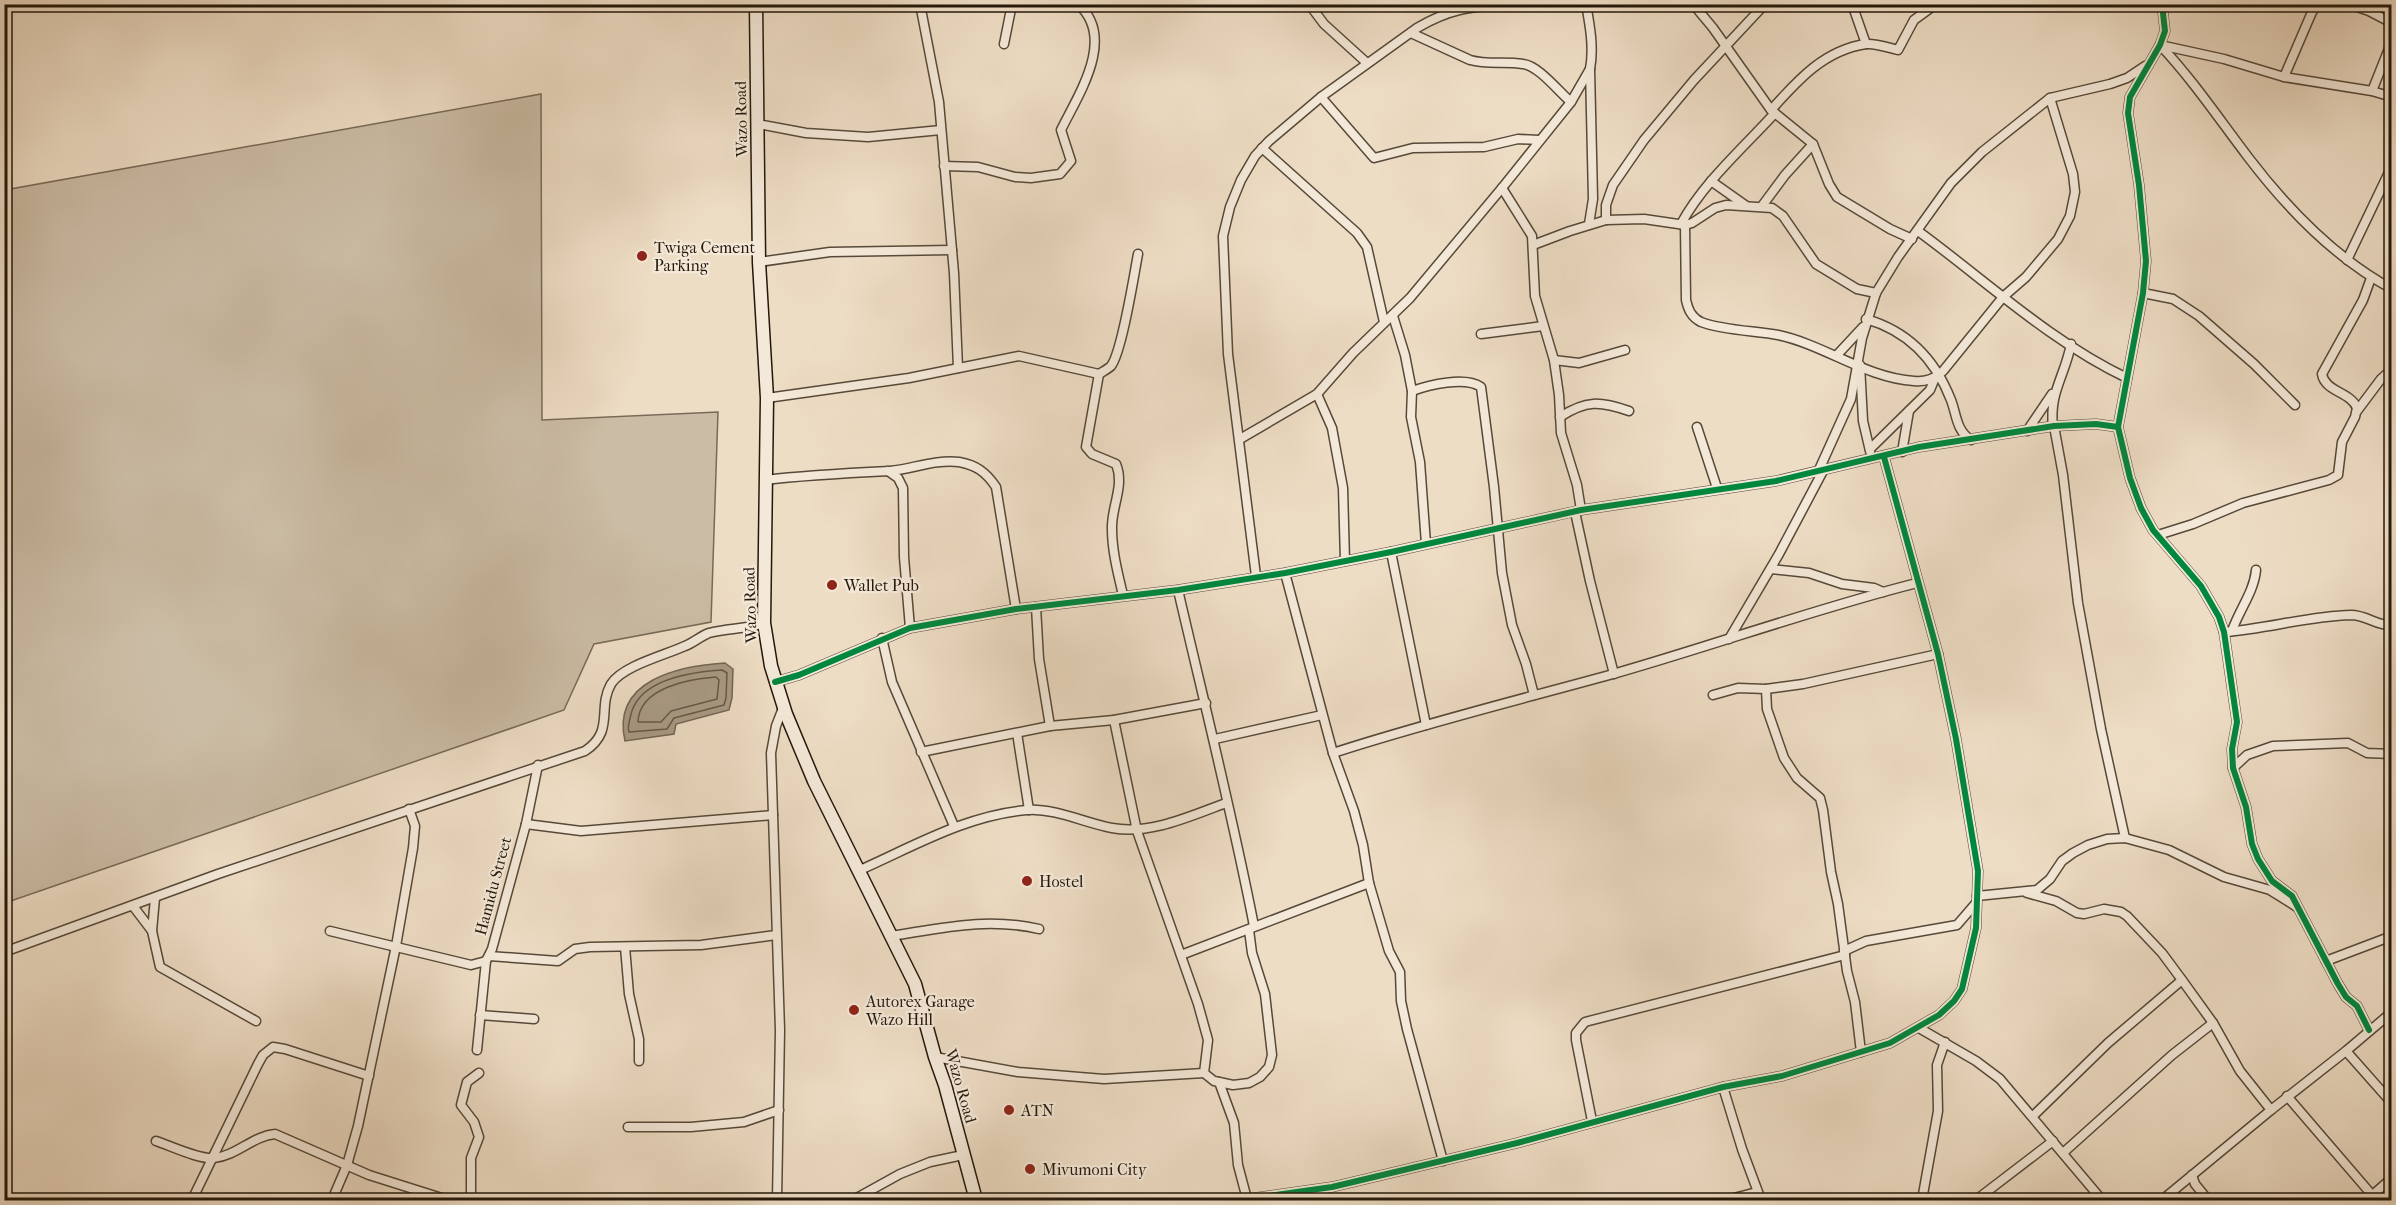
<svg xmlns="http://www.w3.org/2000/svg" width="2396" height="1205" font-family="'IM FELL French Canon',serif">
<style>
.green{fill:#cbbca5;stroke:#776a58;stroke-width:1.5}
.water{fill:#a99a85;stroke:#736654;stroke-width:1.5}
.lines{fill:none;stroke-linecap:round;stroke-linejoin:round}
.shore{stroke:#665948;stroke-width:1.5}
.street-casing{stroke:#564939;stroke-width:11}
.secondary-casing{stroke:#23180a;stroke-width:15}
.street{stroke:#f4e9d9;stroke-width:8}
.secondary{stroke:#f4e9d9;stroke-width:12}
.cycleway-casing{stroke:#f4e9d9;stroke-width:10}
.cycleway{stroke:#00873e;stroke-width:6}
.poi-dot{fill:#8f2418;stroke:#f4e9d9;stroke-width:2}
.labels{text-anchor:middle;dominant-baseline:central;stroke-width:4.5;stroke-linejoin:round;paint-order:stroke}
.street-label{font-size:16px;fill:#23180a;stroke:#f4e9d9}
.poi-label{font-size:16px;fill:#23180a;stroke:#f4e9d9;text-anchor:start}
</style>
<rect width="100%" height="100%" fill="#eeddc5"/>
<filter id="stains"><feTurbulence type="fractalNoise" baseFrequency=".00333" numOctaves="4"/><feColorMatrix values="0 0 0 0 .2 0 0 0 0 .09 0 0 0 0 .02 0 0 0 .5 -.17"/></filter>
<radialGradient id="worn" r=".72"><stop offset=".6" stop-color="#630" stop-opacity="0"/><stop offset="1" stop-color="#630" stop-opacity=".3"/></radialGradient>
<path class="green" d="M 541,94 L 542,420 L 718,412 L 711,622 L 594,644 L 564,710 L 5,903 L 5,190 Z"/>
<path class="water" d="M 725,663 L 733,669 L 732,698 L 729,710 L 676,724 L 674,734 L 625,741 C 611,680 679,666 725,663 Z"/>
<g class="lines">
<g class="shore">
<path d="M 722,670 L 727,673 L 726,698 L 724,705 L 674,718 L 667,729 L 629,732 C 627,726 630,720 631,714 C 640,679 691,672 722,670 Z"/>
<path d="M 716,677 L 719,680 L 717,699 L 671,711 L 661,722 L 638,722 C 639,688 688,679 716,677 Z"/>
</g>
<g class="street-casing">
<g id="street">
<path d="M 920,4 L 939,102 L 954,273 L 958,368"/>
<path d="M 1309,4 L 1324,24 L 1367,63"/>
<path d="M 1586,4 C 1590,26 1594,48 1590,69 L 1593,199 L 1589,224"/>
<path d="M 1693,4 L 1713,28 L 1771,110 L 1813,144 L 1829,184 L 1837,197 L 1890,229 L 1912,239"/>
<path d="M 1852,4 L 1866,44"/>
<path d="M 2162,4 L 2165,31 L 2160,45 L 2130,97 L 2128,113 L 2139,185 L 2146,261 L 2143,293 L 2118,427 L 2130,478 L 2141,508 L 2153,530 L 2201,586 L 2219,617 L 2224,632 L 2237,722 L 2232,749 L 2233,768 L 2246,807 L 2252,844 L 2258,859 L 2272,881 L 2292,896 L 2338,984 L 2346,997 L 2357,1006 L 2369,1030"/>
<path d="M 2348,4 L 2369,11 L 2392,23"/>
<path d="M 1411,33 L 1470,60 C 1488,65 1505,61 1523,64 C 1539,66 1558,91 1571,102"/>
<path d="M 1004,44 L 1012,4"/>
<path d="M 2160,45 C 2193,80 2219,119 2248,157 C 2286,207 2335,258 2392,289"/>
<path d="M 2160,45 L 2224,59 L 2284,77 L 2372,91 L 2392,97"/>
<path d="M 2284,77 L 2312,12 L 2318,4"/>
<path d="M 2372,91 L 2392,41"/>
<path d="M 1321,97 L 1374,158 L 1413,148 L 1484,147 L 1518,139 L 1539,140"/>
<path d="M 1771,110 C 1797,81 1824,50 1866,44 C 1876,43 1889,48 1898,50 L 1914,20 L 1936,4"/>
<path d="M 758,124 L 806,133 L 868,137 L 941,130"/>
<path d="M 1262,148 L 1357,233 L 1367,247 L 1384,322"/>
<path d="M 944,166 L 978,167 L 1015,177 L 1031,178 L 1060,174 L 1071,161 L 1061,130 C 1078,95 1117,38 1078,4"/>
<path d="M 1711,181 L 1745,205"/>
<path d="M 1502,188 L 1532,236 L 1535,296 L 1554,360 L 1559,395 L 1561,433 L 1577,485 L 1581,510"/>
<path d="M 1762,206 L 1785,175 L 1813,144"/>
<path d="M 1606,220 L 1606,205 L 1613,185 L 1644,140 L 1694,80 L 1765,4"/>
<path d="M 1681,224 C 1703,183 1743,148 1775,113"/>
<path d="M 1685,225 L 1686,300 C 1688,309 1691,317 1701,322 C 1721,330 1756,331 1778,335 C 1825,345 1866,378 1914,381 C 1926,382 1934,379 1943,371 L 2003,297 L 2026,277 L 2058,239 L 2070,216 L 2075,192 L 2073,174 L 2050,98"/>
<path d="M 1918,231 C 1985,280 2051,342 2127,378"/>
<path d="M 1533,245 L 1570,231 L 1606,220 L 1644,219 L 1685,225 L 1692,223 L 1715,208 L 1726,205 L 1772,208 L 1783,216 L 1816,264 L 1857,289 L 1876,293"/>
<path d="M 2347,260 L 2392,166"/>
<path d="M 759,262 L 830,252 L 952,250"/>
<path d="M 2143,293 L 2173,299 L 2199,316 L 2254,364 L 2295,405"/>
<path d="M 1393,316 L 1405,355 L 1412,391 L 1411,417 L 1420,462 L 1426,544"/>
<path d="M 1866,319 C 1908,331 1935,359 1951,400 C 1957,416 1956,430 1971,440"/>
<path d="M 1481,334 L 1543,326"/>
<path d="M 1837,355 L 1863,327"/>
<path d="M 1554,360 L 1579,363 L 1625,350"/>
<path d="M 1860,365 L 1863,421 L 1870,451"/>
<path d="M 1099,374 L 1086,447 L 1092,454 L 1116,464 C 1125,486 1111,507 1112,529 C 1112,551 1118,574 1123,595"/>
<path d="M 1412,391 C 1429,385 1465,376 1481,387 L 1494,487 L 1502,573 L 1512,625 L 1526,664 L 1534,695"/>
<path d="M 1317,394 L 1332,428 L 1343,488 L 1345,561"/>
<path d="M 767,398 L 909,378 L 1019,356 L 1099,374 C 1102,372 1108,369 1111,366 C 1122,352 1134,275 1138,254"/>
<path d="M 2357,411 L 2381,379 L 2392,369"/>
<path d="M 1560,417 C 1586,400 1600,401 1629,411"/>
<path d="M 2054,426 L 2063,475 L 2078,603 L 2101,729 L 2125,838"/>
<path d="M 1697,427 L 1717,488"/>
<path d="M 2053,427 C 2049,392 2065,376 2071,344"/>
<path d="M 2027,431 L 2052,394"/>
<path d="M 1240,439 L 1317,394 L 1353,353 L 1410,298 L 1502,188 L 1571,102 L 1590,69"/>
<path d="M 1870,449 L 1930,390 L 1935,378"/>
<path d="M 1902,452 L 1909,411"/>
<path d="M 888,471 L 898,478 L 903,488 L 904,557 L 910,628"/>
<path d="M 1818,472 L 1851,399 L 1862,338 L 1876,293 L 1898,257 L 1951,183 L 1982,152 L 2050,98 L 2110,84 L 2127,78 L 2145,66"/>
<path d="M 765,480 C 806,475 848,473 890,471 C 912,469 936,459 959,462 C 976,465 986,472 996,487 L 1016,609"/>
<path d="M 1575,512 L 1590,581 L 1614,674"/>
<path d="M 2158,535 L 2193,524 L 2243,503 L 2329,480 L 2338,475 L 2342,442 L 2355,417 L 2357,408 C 2351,392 2325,392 2322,374 L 2363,300 L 2371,278"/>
<path d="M 1391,552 L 1426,725"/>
<path d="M 1771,569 L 1809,573 L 1842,584 L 1874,588 L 1883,592"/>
<path d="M 1285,573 L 1333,753 L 1354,811 L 1363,845 L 1369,883 L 1389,951 L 1400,972 L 1401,1001 L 1407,1029 L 1443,1161"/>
<path d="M 1256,576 L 1228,354 L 1223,236 L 1230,207 L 1241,180 L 1255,156 L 1269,141 L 1321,97 L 1417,28 C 1451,8 1471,7 1509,4"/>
<path d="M 1178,590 C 1204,702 1232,813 1254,926"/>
<path d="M 1036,607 L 1039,659 L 1050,726"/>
<path d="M 2232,631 C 2239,610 2254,592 2256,570"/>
<path d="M 2224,632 C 2267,629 2308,616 2351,615 C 2367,615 2376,626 2392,625"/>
<path d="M 882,638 L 892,682 L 954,826"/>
<path d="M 1729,639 L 1779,554 L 1823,471"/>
<path d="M 775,682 L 799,675 L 910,628 L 1016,609 L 1178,590 L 1285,573 L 1391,552 L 1581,510 L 1776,481 L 1919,447 L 2054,426 L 2096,424 L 2118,427"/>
<path d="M 1766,689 L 1767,709 L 1784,758 L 1797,778 L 1820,798 L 1823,810 L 1831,872 L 1838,904 L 1847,971 L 1855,1002 L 1861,1052"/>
<path d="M 1713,695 L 1738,688 L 1766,689 L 1803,684 L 1938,654"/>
<path d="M 1114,720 L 1137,831 L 1198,1004 L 1208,1040 L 1204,1073 L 1214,1081 L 1219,1082 L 1234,1123 L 1238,1165 L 1247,1199"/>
<path d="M 1017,733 L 1029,810"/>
<path d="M 1215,739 L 1322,715"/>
<path d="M 921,752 L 1050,726 L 1114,720 L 1206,703"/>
<path d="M 1333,753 C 1425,723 1519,700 1613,674 C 1715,645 1814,609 1917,583"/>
<path d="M 2233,768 L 2247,755 L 2273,746 L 2348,743 L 2367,753 L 2392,754"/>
<path d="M 526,824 L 581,831 L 773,815"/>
<path d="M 860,870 C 914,846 967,815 1027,810 C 1055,808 1085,823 1112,828 C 1151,835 1190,816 1226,803"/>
<path d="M 2027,893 L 2056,901 L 2077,913 L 2084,914 L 2104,909 L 2121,912 L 2127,916 L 2162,953 L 2182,980 L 2213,1023 L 2240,1071 L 2271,1110"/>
<path d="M 1977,896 L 2037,890 L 2050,879 L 2062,861 L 2073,853 L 2088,845 L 2107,839 L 2125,838 L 2169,850 L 2224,877 L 2270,890 L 2297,907"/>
<path d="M 155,898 L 152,931 L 160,967 L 256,1021"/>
<path d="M 133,906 L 152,931"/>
<path d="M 330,931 L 471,965 L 486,961 L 492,949 L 526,824 L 538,765"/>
<path d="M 891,936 C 943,928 987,917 1039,929"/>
<path d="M 625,947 L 629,994 L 639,1039 L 639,1061"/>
<path d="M 1844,951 L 1866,941 L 1957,925 L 1976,903"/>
<path d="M 4,952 L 218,874 L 585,751 C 615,731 597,709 611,684 C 622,666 665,655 685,646 C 693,643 701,636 709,633 C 728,628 747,629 764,623"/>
<path d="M 1181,955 L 1369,883"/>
<path d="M 489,956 L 558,961 L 575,949 L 590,947 L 701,945 L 776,935"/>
<path d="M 2326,961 L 2392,936"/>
<path d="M 480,1015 L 534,1019"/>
<path d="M 1919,1028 L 1976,1061 L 2000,1079 L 2102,1200"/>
<path d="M 477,1050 L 486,961"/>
<path d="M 2346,1051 L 2392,1103"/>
<path d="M 935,1057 L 1018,1072 L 1104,1079 L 1204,1073"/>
<path d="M 1219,1082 L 1233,1085 L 1249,1083 L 1260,1077 L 1269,1067 L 1272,1055 L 1265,994 L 1252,953 L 1249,930"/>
<path d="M 1723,1087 L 1742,1149 L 1761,1200"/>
<path d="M 2287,1096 L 2372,1195"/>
<path d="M 2033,1116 L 2108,1043 L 2182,980"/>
<path d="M 1592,1121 L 1576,1040 L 1576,1033 L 1585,1022 L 1845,955"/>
<path d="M 628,1127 L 691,1127 L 744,1122 L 779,1110"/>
<path d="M 156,1141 C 171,1146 200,1160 214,1158 C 236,1156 253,1136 275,1134 L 369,1175 L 448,1200"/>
<path d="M 2063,1153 L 2172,1055 L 2213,1023"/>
<path d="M 2192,1175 L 2195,1184 L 2208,1200"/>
<path d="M 192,1200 L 258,1064 L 263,1055 L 273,1047 L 285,1049 L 369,1076"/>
<path d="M 332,1200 L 347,1165 L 358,1126 L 396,946 L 413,848 L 415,826 L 409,809"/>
<path d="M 471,1200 L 471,1158 L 479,1137 L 474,1122 L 461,1105 L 467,1082 L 479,1073"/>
<path d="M 777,1200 L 780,1030 L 771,753 L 776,726 L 783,708"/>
<path d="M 853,1200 L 900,1174 L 930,1162 L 963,1155"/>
<path d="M 1240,1200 L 1332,1187 L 1517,1143 L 1723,1087 L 1782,1076 L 1890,1043 L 1939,1015 L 1954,1001 L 1962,989 L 1976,928 L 1978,871 L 1956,739 L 1938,654 L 1884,457"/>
<path d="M 1726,1200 L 1757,1192"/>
<path d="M 1922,1200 L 1938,1111 L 1937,1065 L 1945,1042"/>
<path d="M 1976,1200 L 2053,1141"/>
<path d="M 2162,1200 L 2271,1110 L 2346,1051 L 2392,1012"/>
<path d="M 2367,1200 L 2392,1178"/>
</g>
</g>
<g class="secondary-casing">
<path id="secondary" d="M 756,4 L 759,262 L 767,398 L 764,623 L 771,666 L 786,714 L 814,781 L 915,984 L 935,1057 L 945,1085 L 976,1200"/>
</g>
<use href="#street" class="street"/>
<use href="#secondary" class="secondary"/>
<g class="cycleway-casing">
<g id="cycleway">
<path d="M 2162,4 L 2165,31 L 2160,45 L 2130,97 L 2128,113 L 2139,185 L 2146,261 L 2143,293 L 2118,427 L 2130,478 L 2141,508 L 2153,530 L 2201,586 L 2219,617 L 2224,632 L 2237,722 L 2232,749 L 2233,768 L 2246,807 L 2252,844 L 2258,859 L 2272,881 L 2292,896 L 2338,984 L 2346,997 L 2357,1006 L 2369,1030"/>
<path d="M 775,682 L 799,675 L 910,628 L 1016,609 L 1178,590 L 1285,573 L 1391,552 L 1581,510 L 1776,481 L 1919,447 L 2054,426 L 2096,424 L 2118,427"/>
<path d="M 1240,1200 L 1332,1187 L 1517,1143 L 1723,1087 L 1782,1076 L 1890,1043 L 1939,1015 L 1954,1001 L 1962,989 L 1976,928 L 1978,871 L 1956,739 L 1938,654 L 1884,457"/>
</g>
</g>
<use href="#cycleway" class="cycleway"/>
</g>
<g class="poi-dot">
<circle cx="642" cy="256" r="6"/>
<circle cx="832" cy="585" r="6"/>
<circle cx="1027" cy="881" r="6"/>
<circle cx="854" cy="1010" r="6"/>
<circle cx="1009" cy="1110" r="6"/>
<circle cx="1030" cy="1169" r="6"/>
</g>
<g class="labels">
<g class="street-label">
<text transform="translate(741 119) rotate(-91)">Wazo Road</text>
<text transform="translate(750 605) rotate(-92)">Wazo Road</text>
<text transform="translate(493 886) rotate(-75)">Hamidu Street</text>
<text transform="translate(961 1086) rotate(74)">Wazo Road</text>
</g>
<g class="poi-label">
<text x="654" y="247">Twiga Cement<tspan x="654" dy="18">Parking</tspan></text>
<text x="844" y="585">Wallet Pub</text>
<text x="1039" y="881">Hostel</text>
<text x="866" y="1001">Autorex Garage<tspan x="866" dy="18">Wazo Hill</tspan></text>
<text x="1021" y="1110">ATN</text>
<text x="1042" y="1169">Mivumoni City</text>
</g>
</g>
<rect width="2396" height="1205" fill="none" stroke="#eeddc5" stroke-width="24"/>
<rect x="6" y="6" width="2384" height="1193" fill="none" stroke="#23180a" stroke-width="3"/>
<rect x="12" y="12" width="2372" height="1181" fill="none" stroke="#23180a" stroke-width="1.5"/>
<rect width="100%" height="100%" filter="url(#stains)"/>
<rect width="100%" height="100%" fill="url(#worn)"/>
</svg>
